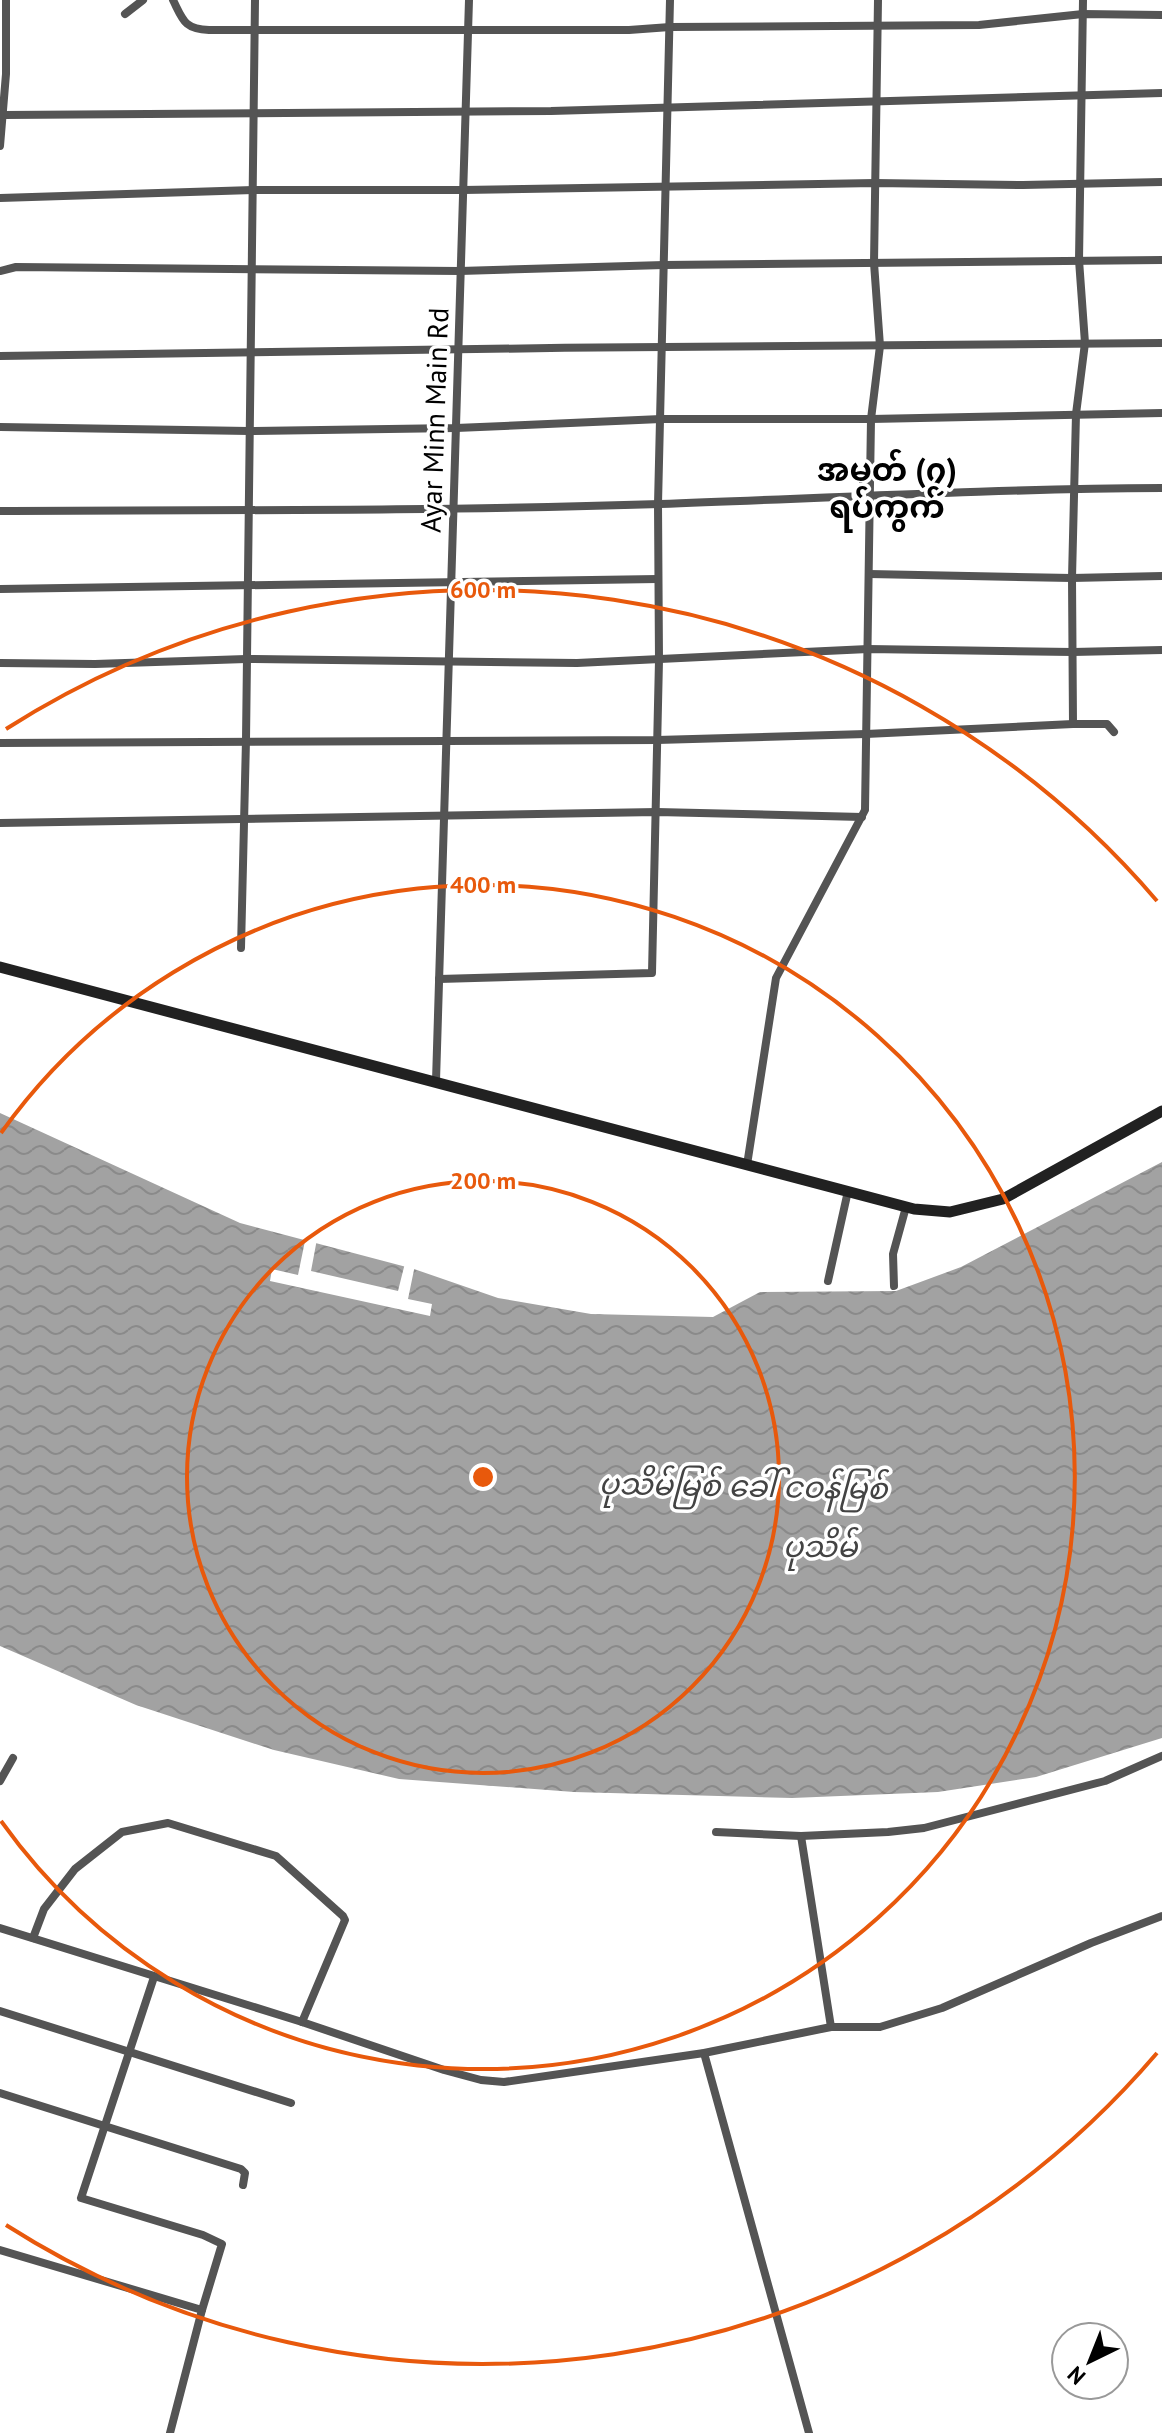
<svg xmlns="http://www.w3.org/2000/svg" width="1162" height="2433" font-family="'PT Sans','Noto Sans Myanmar',sans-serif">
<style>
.water{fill:url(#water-waves)}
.pier{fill:#fff}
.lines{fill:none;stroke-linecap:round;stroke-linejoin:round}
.street{stroke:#545454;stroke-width:8}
.secondary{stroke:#212121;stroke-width:11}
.ring{fill:none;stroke:#e8590c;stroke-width:4}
.labels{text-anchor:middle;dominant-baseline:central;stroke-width:7;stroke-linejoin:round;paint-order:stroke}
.street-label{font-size:28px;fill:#000;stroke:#fff}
.water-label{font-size:30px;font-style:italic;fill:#434343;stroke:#fff}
.quarter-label{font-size:32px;font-weight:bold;fill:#000;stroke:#fff}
.centre{fill:#e8590c;stroke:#fff;stroke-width:4}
.ring-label{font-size:24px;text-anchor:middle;font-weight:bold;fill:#e8590c;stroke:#fff;stroke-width:7;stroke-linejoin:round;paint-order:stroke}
</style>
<defs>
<pattern id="water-waves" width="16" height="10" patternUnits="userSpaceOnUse" patternTransform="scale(2)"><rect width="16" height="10" fill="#a2a2a2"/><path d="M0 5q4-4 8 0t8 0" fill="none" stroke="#8a8a8a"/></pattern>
</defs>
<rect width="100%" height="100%" fill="#fff"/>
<path class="water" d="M 0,1113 L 240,1223 L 414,1269 L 498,1298 L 591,1314 L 713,1317 L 760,1292 L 896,1291 L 961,1267 L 1162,1162 L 1162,1738 L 1036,1777 L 938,1792 L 792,1798 L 574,1792 L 399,1779 L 274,1750 L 136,1705 L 0,1646 Z"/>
<path class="pier" d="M 306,1236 L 317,1239 L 311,1271 L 398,1291 L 405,1263 L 415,1265 L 408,1299 L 432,1304 L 430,1316 L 270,1281 L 272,1269 L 298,1275 Z"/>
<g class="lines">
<g class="street">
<path d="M 173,0 C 183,20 184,29 209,30 L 629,30 L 670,27 L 979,25 L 1083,14 L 1162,15"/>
<path d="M 1083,0 L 1079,260 L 1085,343 L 1076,414 L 1072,578 L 1073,724 L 1107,724 L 1114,732"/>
<path d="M 125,14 L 143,0"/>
<path d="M 4,115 L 551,111 L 1162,93"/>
<path d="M 0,146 L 6,74 L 6,0"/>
<path d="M 0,198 L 253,190 L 463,190 L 875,183 L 1023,185 L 1162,182"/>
<path d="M 0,271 L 16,267 L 460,271 L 664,265 L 1162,260"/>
<path d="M 0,356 C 387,349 775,345 1162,343"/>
<path d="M 0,427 L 249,431 L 456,428 L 661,419 L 871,419 L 1162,413"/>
<path d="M 0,511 C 220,510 440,511 660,504 C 827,498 994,489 1162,488"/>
<path d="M 869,574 L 1072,578 L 1162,576"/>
<path d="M 0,589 L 658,579"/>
<path d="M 0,663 L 95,664 L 246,659 L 577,663 L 868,649 L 1073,652 L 1162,650"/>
<path d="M 0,743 L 657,740 L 866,734 L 1073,724"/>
<path d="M 0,823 L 657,812 L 862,817"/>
<path d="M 241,948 L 246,740 L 255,0"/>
<path d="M 439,979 L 652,973 L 659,660 L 658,504 L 670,0"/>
<path d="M 436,1081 L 469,0"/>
<path d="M 747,1165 L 776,978 L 865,810 L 871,419 L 880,346 L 874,263 L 878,0"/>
<path d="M 828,1281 L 848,1191"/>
<path d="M 894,1286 L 893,1254 L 906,1207"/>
<path d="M 0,1781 L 13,1758"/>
<path d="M 716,1832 L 801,1836 L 888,1832 L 924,1828 L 1105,1781 L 1162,1756"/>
<path d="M 801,1836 L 831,2027"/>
<path d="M 0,1928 L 302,2022 L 444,2070 L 481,2080 L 504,2082 L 704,2053 L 831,2027 L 880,2027 L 942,2008 L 1091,1943 L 1162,1916"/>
<path d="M 33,1938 L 44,1909 L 75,1869 L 122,1832 L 168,1823 L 276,1856 L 343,1916 L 345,1920 L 302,2022"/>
<path d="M 0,2011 L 291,2103"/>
<path d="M 704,2053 L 809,2433"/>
<path d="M 0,2093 L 241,2169 L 245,2173 L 243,2185"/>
<path d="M 0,2250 L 202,2310 L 222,2244 L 203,2235 L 81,2198 L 154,1977"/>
<path d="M 170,2433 L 202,2310"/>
</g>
<path class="secondary" d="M 0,967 L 914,1209 L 950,1212 L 1003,1199 L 1162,1111"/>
</g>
<g class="ring">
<circle cx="483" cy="1477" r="296"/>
<path d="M1 1133A592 592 0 1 1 1 1821"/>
<path d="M1157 2053A887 887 0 0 1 6 2225M6 729A887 887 0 0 1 1157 901"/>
</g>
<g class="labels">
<g class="street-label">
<text transform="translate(434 420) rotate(-88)">Ayar Minn Main Rd</text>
</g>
<g class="water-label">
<text transform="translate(743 1485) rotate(1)">ပုသိမ်မြစ် ခေါ် ငဝန်မြစ်</text>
<text x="820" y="1545">ပုသိမ်</text>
</g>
<g class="quarter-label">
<text x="887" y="469">အမှတ် (၇)<tspan x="887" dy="37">ရပ်ကွက်</tspan></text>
</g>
</g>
<circle cx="483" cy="1477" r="12" class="centre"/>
<g class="ring-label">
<text x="483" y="598">600 m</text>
<text x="483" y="893">400 m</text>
<text x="483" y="1189">200 m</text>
</g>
<g transform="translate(1090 2361) rotate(223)"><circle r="38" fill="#ffffff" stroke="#999999" stroke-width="2"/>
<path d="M0-6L14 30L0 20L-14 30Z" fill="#000000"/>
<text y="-12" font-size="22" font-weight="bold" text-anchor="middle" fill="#000000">N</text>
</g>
</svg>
